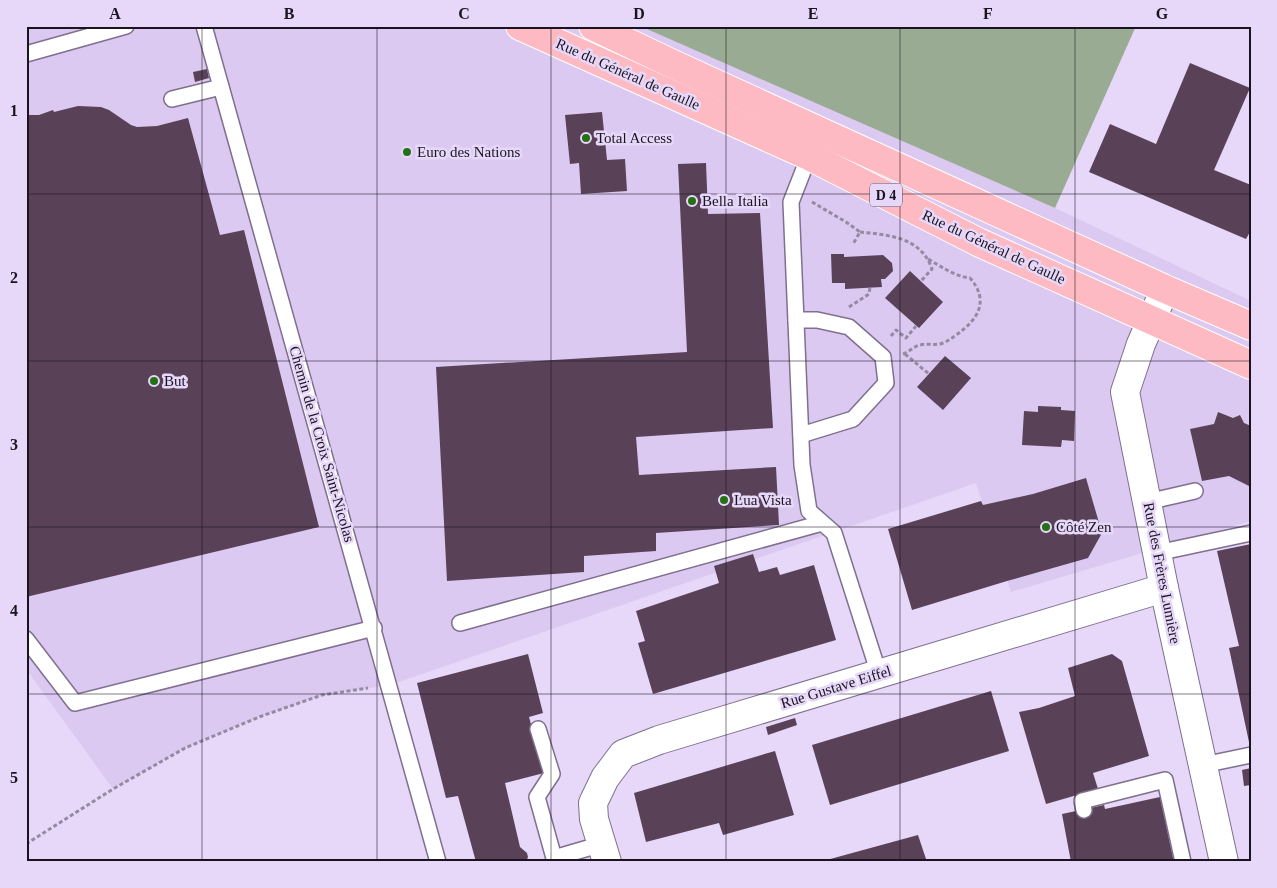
<svg xmlns="http://www.w3.org/2000/svg" width="1277" height="888" font-family="Georgia,serif">
<style>
.built{fill:#dcc9f1}
.forest{fill:#99ac93}
.building{fill:#594157}
.lines{fill:none;stroke-linecap:round;stroke-linejoin:round}
.lane-casing{stroke:#7e708e;stroke-width:18}
.street-casing{stroke:#7e708e;stroke-width:30}
.primary-casing{stroke:#fff;stroke-width:30}
.path{stroke:#968aa3;stroke-width:3;stroke-dasharray:4 2.5;stroke-linecap:butt}
.lane{stroke:#fff;stroke-width:15}
.street{stroke:#fff;stroke-width:28}
.primary{stroke:#febac2;stroke-width:28}
.grid{fill:none;stroke:#1a1420;stroke-width:1;stroke-opacity:0.55}
.poi-dot{fill:#237015;stroke:#e7d8f9;stroke-width:2}
.labels{text-anchor:middle;dominant-baseline:central;stroke-width:5;stroke-linejoin:round;paint-order:stroke}
.shield{fill:#e7d8f9;stroke:#584f61;stroke-width:1}
.shield-label{font-size:14px;font-weight:bold;fill:#1a1420}
.street-label{font-size:15px;fill:#1a1420;stroke:#e7d8f9}
.poi-label{font-size:15px;fill:#1a1420;stroke:#e7d8f9;text-anchor:start}
.neatline{fill:none;stroke:#1a1420;stroke-width:2}
.grid-label{font-size:16px;text-anchor:middle;font-weight:bold;fill:#1a1420}
</style>
<rect width="100%" height="100%" fill="#e7d8f9"/>
<path class="built" d="M 26,26 L 640,26 L 1055,208 L 1251,301 L 1251,521 L 1011,592 L 976,483 L 390,685 L 322,695 L 259,717 L 185,748 L 113,789 L 26,669 Z"/>
<path class="forest" d="M 640,26 L 1136,26 L 1055,208 Z"/>
<g class="building">
<path d="M 1190,63 L 1250,88 L 1214,170 L 1251,185 L 1251,230 L 1246,239 L 1089,172 L 1110,124 L 1156,144 Z"/>
<path d="M 207,69 L 209,78 L 195,82 L 193,72 Z"/>
<path d="M 78,106 L 101,107 L 109,110 L 131,125 L 137,127 L 157,126 L 188,118 L 220,235 L 244,230 L 319,527 L 26,597 L 26,115 L 39,115 L 53,110 L 54,112 Z"/>
<path d="M 602,112 L 607,160 L 625,159 L 627,191 L 581,194 L 579,163 L 570,164 L 565,115 Z"/>
<path d="M 706,163 L 708,214 L 760,213 L 773,428 L 636,437 L 639,475 L 776,467 L 779,525 L 656,533 L 656,551 L 584,556 L 584,572 L 447,581 L 436,367 L 687,352 L 678,164 Z"/>
<path d="M 831,254 L 844,254 L 844,257 L 883,255 L 892,263 L 893,271 L 885,279 L 881,279 L 882,287 L 845,289 L 845,283 L 832,283 Z"/>
<path d="M 910,271 L 943,302 L 919,328 L 885,298 Z"/>
<path d="M 945,356 L 971,378 L 943,410 L 917,387 Z"/>
<path d="M 1038,406 L 1061,407 L 1061,410 L 1075,411 L 1074,441 L 1062,440 L 1061,447 L 1022,445 L 1024,411 L 1038,412 Z"/>
<path d="M 1218,412 L 1233,418 L 1240,415 L 1244,423 L 1251,426 L 1251,487 L 1229,476 L 1202,481 L 1190,429 L 1214,424 Z"/>
<path d="M 1086,478 L 1102,533 L 1088,558 L 1007,581 L 912,610 L 888,529 L 981,501 L 983,505 L 1033,494 Z"/>
<path d="M 1251,544 L 1251,742 L 1249,742 L 1229,648 L 1239,646 L 1217,551 Z"/>
<path d="M 753,554 L 759,572 L 777,567 L 780,575 L 814,565 L 836,640 L 653,694 L 638,643 L 645,641 L 636,611 L 719,583 L 714,566 Z"/>
<path d="M 528,654 L 543,713 L 529,717 L 544,773 L 505,783 L 520,847 L 527,853 L 528,857 L 526,862 L 476,862 L 458,796 L 446,798 L 417,683 Z"/>
<path d="M 1112,654 L 1122,661 L 1149,756 L 1093,773 L 1098,789 L 1046,804 L 1019,712 L 1039,708 L 1075,696 L 1068,668 Z"/>
<path d="M 991,691 L 1009,751 L 830,805 L 812,745 Z"/>
<path d="M 795,718 L 797,725 L 768,735 L 766,727 Z"/>
<path d="M 775,751 L 794,815 L 723,835 L 719,823 L 646,842 L 634,793 Z"/>
<path d="M 1251,768 L 1251,785 L 1244,786 L 1242,770 Z"/>
<path d="M 1160,797 L 1174,862 L 1071,862 L 1062,814 L 1104,805 L 1105,809 Z"/>
<path d="M 918,835 L 927,862 L 823,862 L 823,861 Z"/>
</g>
<g class="lines">
<g class="lane-casing">
<g id="lane">
<path d="M 204,26 L 438,862"/>
<path d="M 26,54 L 126,26"/>
<path d="M 172,99 L 221,87"/>
<path d="M 809,156 L 791,202 L 802,465 L 809,511 L 834,533 L 879,674"/>
<path d="M 796,320 L 817,320 L 849,327 L 883,357 L 886,383 L 853,419 L 801,435"/>
<path d="M 1147,502 L 1195,491"/>
<path d="M 1157,553 L 1251,533"/>
<path d="M 460,623 L 822,523"/>
<path d="M 26,639 L 75,703 L 374,628"/>
<path d="M 538,729 L 552,774 L 537,797 L 554,858 L 602,844"/>
<path d="M 1203,765 L 1251,755"/>
<path d="M 1084,810 L 1082,801 L 1165,780 L 1183,862"/>
</g>
</g>
<g class="street-casing">
<g id="street">
<path d="M 1165,289 L 1141,344 L 1125,392 L 1164,588 L 1224,862"/>
<path d="M 607,862 L 594,819 L 593,803 L 605,778 L 623,754 L 659,740 L 1164,588"/>
</g>
</g>
<g class="primary-casing">
<g id="primary">
<path d="M 520,26 L 809,156 L 978,242 L 1251,365"/>
<path d="M 593,26 L 675,65 L 1165,289 L 1251,326"/>
</g>
</g>
<g class="path">
<path d="M 812,202 L 846,222 L 860,232 L 853,244"/>
<path d="M 860,232 C 889,235 921,237 932,269 L 921,281"/>
<path d="M 849,307 L 869,294 L 870,287"/>
<path d="M 891,336 L 896,330 L 906,338 L 916,326"/>
<path d="M 903,354 C 909,352 914,346 920,345 C 928,343 936,346 943,343 C 948,341 952,338 956,335 C 978,320 990,301 970,278 C 954,276 942,267 928,259"/>
<path d="M 905,354 L 929,374"/>
<path d="M 26,844 L 113,789 L 185,748 L 259,717 L 322,695 L 368,688"/>
</g>
<use href="#lane" class="lane"/>
<use href="#street" class="street"/>
<use href="#primary" class="primary"/>
</g>
<path class="grid" d="M 202,26 L 202,862M 377,26 L 377,862M 551,26 L 551,862M 726,26 L 726,862M 900,26 L 900,862M 1075,26 L 1075,862M 26,194 L 1251,194M 26,361 L 1251,361M 26,527 L 1251,527M 26,694 L 1251,694"/>
<g class="poi-dot">
<circle cx="586" cy="138" r="5"/>
<circle cx="407" cy="152" r="5"/>
<circle cx="692" cy="201" r="5"/>
<circle cx="154" cy="381" r="5"/>
<circle cx="724" cy="500" r="5"/>
<circle cx="1046" cy="527" r="5"/>
</g>
<g class="labels">
<rect class="shield" x="870" y="183.5" width="32" height="23" rx="4"/>
<g class="shield-label">
<text x="886" y="195">D 4</text>
</g>
<g class="street-label">
<text transform="translate(628 74) rotate(24)">Rue du Général de Gaulle</text>
<text transform="translate(994 247) rotate(25)">Rue du Général de Gaulle</text>
<text transform="translate(322 444) rotate(74)">Chemin de la Croix Saint-Nicolas</text>
<text transform="translate(1162 573) rotate(79)">Rue des Frères Lumière</text>
<text transform="translate(836 687) rotate(-17)">Rue Gustave Eiffel</text>
</g>
<g class="poi-label">
<text x="596" y="138">Total Access</text>
<text x="417" y="152">Euro des Nations</text>
<text x="702" y="201">Bella Italia</text>
<text x="164" y="381">But</text>
<text x="734" y="500">Lua Vista</text>
<text x="1056" y="527">Côté Zen</text>
</g>
</g>
<rect width="1277" height="888" fill="none" stroke="#e7d8f9" stroke-width="55"/>
<rect x="28" y="28" width="1222" height="832" class="neatline"/>
<g class="grid-label">
<text x="115" y="19">A</text>
<text x="289" y="19">B</text>
<text x="464" y="19">C</text>
<text x="639" y="19">D</text>
<text x="813" y="19">E</text>
<text x="988" y="19">F</text>
<text x="1162" y="19">G</text>
<text x="14" y="116">1</text>
<text x="14" y="283">2</text>
<text x="14" y="450">3</text>
<text x="14" y="616">4</text>
<text x="14" y="783">5</text>
</g>
</svg>
